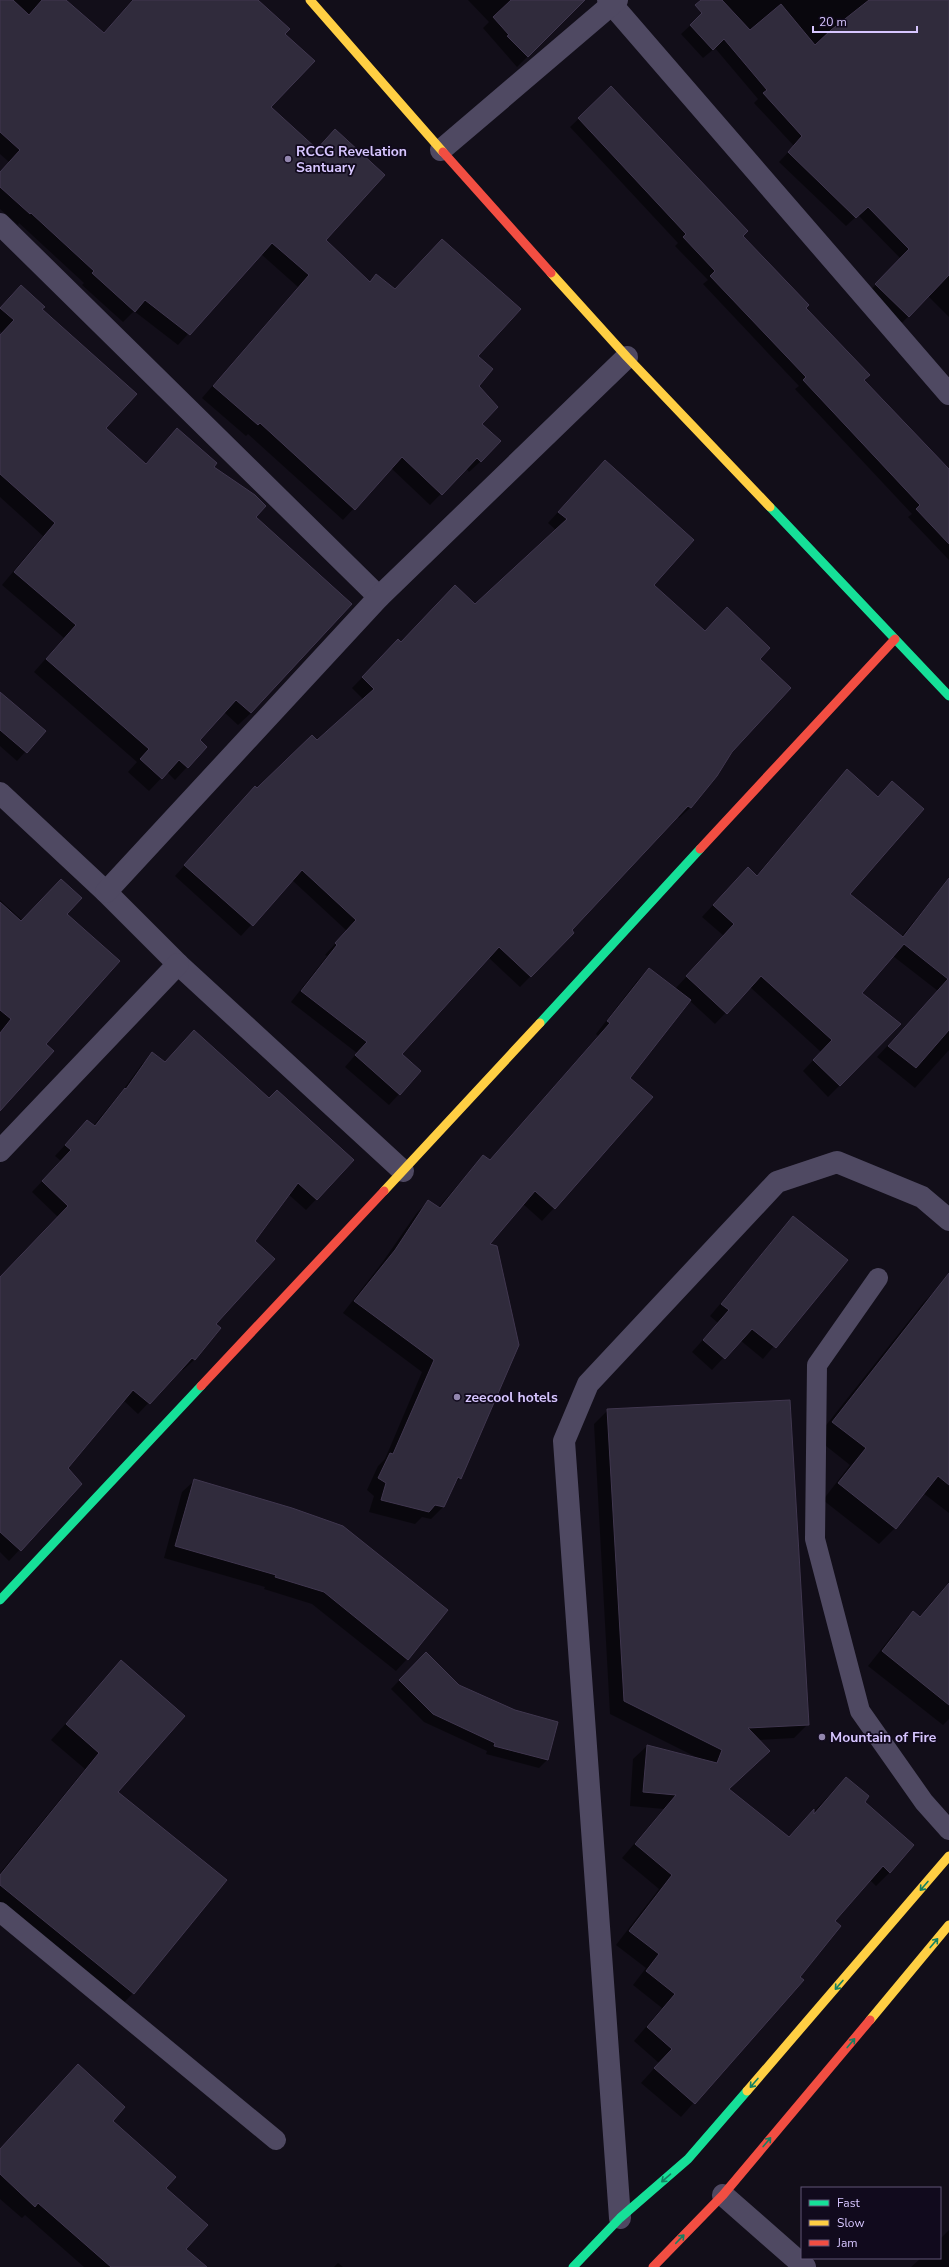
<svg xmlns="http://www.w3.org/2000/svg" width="949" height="2267" font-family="'Nunito Sans',sans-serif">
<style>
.shadow{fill:#0007}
.building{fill:#302b3c;stroke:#40374f}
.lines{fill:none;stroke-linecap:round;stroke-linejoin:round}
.lane{stroke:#4f4962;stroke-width:20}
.street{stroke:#4f4962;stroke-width:22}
.fast{stroke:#16e098;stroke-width:9}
.slow{stroke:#ffcf43;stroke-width:9}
.jam{stroke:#f24e42;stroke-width:9}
.oneway{stroke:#148061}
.poi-dot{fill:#9286ae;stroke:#110a1d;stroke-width:1.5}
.labels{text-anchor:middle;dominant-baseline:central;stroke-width:3.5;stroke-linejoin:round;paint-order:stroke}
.poi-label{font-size:14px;font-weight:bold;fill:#d7c6ff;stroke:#110a1d;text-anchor:start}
</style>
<rect width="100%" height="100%" fill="#120e19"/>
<g class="shadow">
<path d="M 0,0 L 65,0 L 103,34 L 132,0 L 257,0 L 284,34 L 269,107 L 324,240 L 369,283 L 395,290 L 442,240 L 476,356 L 481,424 L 481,461 L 469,472 L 466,468 L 430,505 L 391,468 L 343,520 L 248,434 L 246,436 L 202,398 L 298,287 L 261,254 L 178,345 L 134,311 L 123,322 L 82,285 L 84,283 L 19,223 L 18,225 L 0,209 L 0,172 L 9,162 L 0,154 Z"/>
<path d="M 468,0 L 585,0 L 517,67 L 483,28 L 489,22 Z"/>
<path d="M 718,0 L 949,0 L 949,317 L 928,296 L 900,325 L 867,294 L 901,259 L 858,215 L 846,226 L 779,162 L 794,146 L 754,103 L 758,99 L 715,48 L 703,58 L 681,34 Z"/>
<path d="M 611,88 L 805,308 L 863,380 L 949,473 L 949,560 L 908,517 L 912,514 L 795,389 L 799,386 L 703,284 L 708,280 L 675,246 L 678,243 L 570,127 Z"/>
<path d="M 21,286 L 41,309 L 105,429 L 145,464 L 177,430 L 213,467 L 255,517 L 251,713 L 238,725 L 224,712 L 199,740 L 206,747 L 187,767 L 175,780 L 167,772 L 149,791 L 128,772 L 137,762 L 34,672 L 64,638 L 2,585 L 43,536 L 0,497 L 0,335 L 2,333 L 0,331 L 0,308 Z"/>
<path d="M 605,461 L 653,585 L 705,632 L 759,659 L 731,751 L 716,775 L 690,808 L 679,818 L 677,816 L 571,931 L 573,933 L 520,987 L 488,957 L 400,1054 L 399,1094 L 389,1105 L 345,1067 L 357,1053 L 291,1002 L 327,956 L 325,955 L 347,931 L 292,880 L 241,936 L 175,876 L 255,787 L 257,789 L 364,700 L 352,688 L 398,641 L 401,643 L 455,586 L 475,605 L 556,530 L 548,523 Z"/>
<path d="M 0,701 L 44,731 L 17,761 L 0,746 Z"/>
<path d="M 836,782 L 849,894 L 901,937 L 949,879 L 949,1050 L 915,1088 L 877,1057 L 938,991 L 893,956 L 861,993 L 900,1025 L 828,1097 L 803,1071 L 821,1052 L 750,987 L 715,1024 L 689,1000 L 629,1078 L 554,1208 L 542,1221 L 523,1204 L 489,1244 L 460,1478 L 452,1486 L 443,1507 L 431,1519 L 422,1517 L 415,1524 L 369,1512 L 374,1496 L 367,1490 L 378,1466 L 385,1459 L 422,1372 L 343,1313 L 382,1263 L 416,1214 L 428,1201 L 438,1208 L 483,1156 L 490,1161 L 598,1036 L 596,1034 L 637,981 L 649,969 L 675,989 L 724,936 L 702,917 L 736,880 L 756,876 Z"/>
<path d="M 0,900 L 22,920 L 66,914 L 44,1044 L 0,1109 Z"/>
<path d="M 152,1054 L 165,1063 L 269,1100 L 353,1160 L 306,1210 L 288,1194 L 253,1241 L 215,1324 L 220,1328 L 194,1360 L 183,1370 L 181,1368 L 138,1414 L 123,1400 L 66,1468 L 81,1484 L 9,1561 L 0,1552 L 0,1278 L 58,1217 L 32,1192 L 61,1161 L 55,1156 L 87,1121 L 93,1126 L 123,1090 L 142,1064 Z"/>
<path d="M 793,1217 L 846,1260 L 763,1359 L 740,1340 L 712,1370 L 692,1352 L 718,1323 L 710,1316 Z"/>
<path d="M 940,1286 L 949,1293 L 949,1513 L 923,1493 L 895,1528 L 879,1544 L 823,1500 L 850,1465 L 816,1438 L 924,1302 Z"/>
<path d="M 608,1410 L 808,1724 L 794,1738 L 758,1740 L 728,1790 L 788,1838 L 846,1778 L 863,1802 L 890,1872 L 876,1886 L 870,1880 L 834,1921 L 798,1977 L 802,1980 L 681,2117 L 641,2083 L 659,2063 L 634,2041 L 662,2008 L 633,1985 L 646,1968 L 616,1945 L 659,1889 L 622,1858 L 664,1809 L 630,1806 L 633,1759 L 647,1746 L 696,1757 L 610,1714 L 594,1424 Z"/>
<path d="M 194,1481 L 407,1659 L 396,1671 L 312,1604 L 264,1589 L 265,1587 L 164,1558 L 182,1492 Z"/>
<path d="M 949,1582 L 949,1719 L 943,1725 L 868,1666 L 899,1627 L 913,1613 L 919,1617 Z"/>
<path d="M 426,1653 L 459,1685 L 548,1759 L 539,1768 L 486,1754 L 487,1751 L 424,1722 L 391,1689 Z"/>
<path d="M 121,1662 L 117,1792 L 226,1880 L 133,1993 L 118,2009 L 0,1913 L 0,1873 L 85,1769 L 51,1740 Z"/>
<path d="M 111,2121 L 165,2188 L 185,2249 L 195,2267 L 84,2267 L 25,2215 L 22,2218 L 0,2199 L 0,2150 Z"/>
<path d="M 949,2230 L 949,2267 L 911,2267 L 921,2258 L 940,2258 L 940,2239 Z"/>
<path d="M 338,2263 L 343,2267 L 334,2267 Z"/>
</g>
<g class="building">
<path d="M 0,0 L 13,0 L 29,15 L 42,0 L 66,0 L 104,33 L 133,0 L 258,0 L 290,29 L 285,34 L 315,61 L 271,107 L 317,149 L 335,129 L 385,175 L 326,240 L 370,282 L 376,274 L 395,289 L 442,239 L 521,309 L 478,356 L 493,369 L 479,386 L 498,407 L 482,424 L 501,441 L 481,462 L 477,458 L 442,495 L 402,457 L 355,510 L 260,423 L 258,425 L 213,386 L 309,275 L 272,243 L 190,335 L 145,300 L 135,312 L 92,273 L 94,271 L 31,213 L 30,214 L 0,187 L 0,172 L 20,150 L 0,132 Z"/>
<path d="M 511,0 L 585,0 L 528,57 L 507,36 L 509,35 L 493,17 Z"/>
<path d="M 701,0 L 722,0 L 750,30 L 781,4 L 815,45 L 831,30 L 869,0 L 949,0 L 949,275 L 909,317 L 875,284 L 909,249 L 868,207 L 856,218 L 788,152 L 802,136 L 763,93 L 767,90 L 724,39 L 713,50 L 690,25 L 702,13 L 695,5 Z"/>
<path d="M 611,86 L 748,231 L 743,236 L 809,305 L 806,308 L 870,375 L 864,380 L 949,469 L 949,544 L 916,509 L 920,505 L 803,380 L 806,377 L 710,276 L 715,271 L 683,237 L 686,234 L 578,118 Z"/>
<path d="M 21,285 L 45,307 L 42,309 L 137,394 L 106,428 L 146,464 L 177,428 L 217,463 L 214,467 L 255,495 L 266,506 L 256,517 L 352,604 L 251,713 L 236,700 L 200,740 L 207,747 L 188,768 L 179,760 L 162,779 L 140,759 L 149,749 L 46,659 L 76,625 L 14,572 L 55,523 L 0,474 L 0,335 L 14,320 L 0,308 Z"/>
<path d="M 605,460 L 694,540 L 654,585 L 705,631 L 727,607 L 770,648 L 760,659 L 791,688 L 732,752 L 717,776 L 691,808 L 688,806 L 572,930 L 574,933 L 531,977 L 499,947 L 402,1054 L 421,1071 L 400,1095 L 355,1055 L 367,1042 L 301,991 L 337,945 L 335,943 L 356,920 L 302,870 L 253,926 L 184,865 L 255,786 L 257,788 L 312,735 L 317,740 L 374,689 L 362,677 L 398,639 L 401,642 L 455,585 L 475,604 L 567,519 L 558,512 Z"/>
<path d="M 0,692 L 46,731 L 27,753 L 0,730 Z"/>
<path d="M 847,769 L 878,797 L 892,781 L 924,809 L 850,894 L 903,937 L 949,878 L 949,1030 L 916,1068 L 888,1046 L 948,979 L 904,944 L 862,993 L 901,1024 L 840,1086 L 813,1060 L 832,1040 L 761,976 L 727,1014 L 686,976 L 734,924 L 713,905 L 748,867 L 757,876 Z"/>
<path d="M 61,879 L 82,898 L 67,914 L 120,961 L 46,1044 L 54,1051 L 0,1111 L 0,1033 L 11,1019 L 0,1010 L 0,902 L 21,921 Z"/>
<path d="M 649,968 L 691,1000 L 630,1078 L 653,1097 L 555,1209 L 535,1191 L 490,1244 L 497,1246 L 519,1345 L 461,1479 L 458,1477 L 444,1507 L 435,1505 L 429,1512 L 381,1500 L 386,1483 L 378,1478 L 390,1453 L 393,1454 L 434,1360 L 354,1301 L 395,1250 L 428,1200 L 440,1208 L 483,1155 L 490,1160 L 610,1023 L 607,1021 Z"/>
<path d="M 194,1030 L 269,1098 L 277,1090 L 354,1160 L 317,1200 L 298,1183 L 255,1241 L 275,1259 L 216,1324 L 221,1328 L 195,1360 L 192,1358 L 150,1404 L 133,1390 L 68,1468 L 82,1484 L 21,1551 L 0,1532 L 0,1277 L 68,1206 L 42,1181 L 71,1150 L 65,1145 L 87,1120 L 95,1126 L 125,1088 L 126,1089 L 152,1052 L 165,1062 Z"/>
<path d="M 793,1216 L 848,1260 L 776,1348 L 752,1329 L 725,1359 L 703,1340 L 729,1310 L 721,1304 Z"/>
<path d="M 949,1273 L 949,1485 L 938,1476 L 896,1529 L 838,1483 L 866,1448 L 832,1422 Z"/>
<path d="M 790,1400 L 809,1725 L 748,1728 L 770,1751 L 729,1789 L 789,1837 L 814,1809 L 814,1814 L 846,1777 L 869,1796 L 865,1802 L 914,1845 L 890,1873 L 883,1866 L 835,1921 L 841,1926 L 800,1977 L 804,1980 L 695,2104 L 654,2068 L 672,2049 L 647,2027 L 675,1994 L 646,1971 L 659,1954 L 629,1931 L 672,1875 L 635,1844 L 676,1795 L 643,1792 L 647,1745 L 717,1763 L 722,1750 L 624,1701 L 607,1409 Z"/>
<path d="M 194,1479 L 292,1508 L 343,1526 L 448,1610 L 408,1660 L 324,1592 L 275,1577 L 276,1575 L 175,1546 Z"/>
<path d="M 949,1583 L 949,1705 L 882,1651 L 913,1611 L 920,1617 Z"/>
<path d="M 426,1652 L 459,1685 L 515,1710 L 558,1722 L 548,1760 L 494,1746 L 495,1743 L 433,1714 L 399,1680 Z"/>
<path d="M 121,1660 L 185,1716 L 118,1792 L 227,1880 L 134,1994 L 0,1885 L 0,1875 L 99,1753 L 66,1724 Z"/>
<path d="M 78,2064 L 125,2107 L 113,2121 L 176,2177 L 166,2188 L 208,2225 L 186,2249 L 207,2267 L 111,2267 L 38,2203 L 35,2207 L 0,2174 L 0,2149 Z"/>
</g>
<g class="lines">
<g class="lane">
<path d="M 878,1278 L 817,1365 L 815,1539 L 860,1711 L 924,1802 L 949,1830"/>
<path d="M 0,1912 L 276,2140"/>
</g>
<g class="street">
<path d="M 608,0 L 949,394"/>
<path d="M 441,150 L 617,0"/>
<path d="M 0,224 L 379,597"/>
<path d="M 0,793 L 106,892 L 178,964 L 403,1171"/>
<path d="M 106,892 L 379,597 L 627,357"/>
<path d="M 0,1151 L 178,964"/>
<path d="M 723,2195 L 805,2267"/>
<path d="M 620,2218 L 564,1441 L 588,1384 L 777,1182 L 837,1162 L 922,1197 L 949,1220"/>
</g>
<g class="fast">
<path d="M 770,507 L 949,696"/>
<path d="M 540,1023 L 700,849"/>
<path d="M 0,1600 L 201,1386"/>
<path d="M 573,2267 L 620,2218 L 688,2159 L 747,2091"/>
</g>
<g class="slow">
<path d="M 310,0 L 443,152"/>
<path d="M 551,273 L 627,357 L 770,507"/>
<path d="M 384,1191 L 540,1023"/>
<path d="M 870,2020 L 949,1925"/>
<path d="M 747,2091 L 949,1856"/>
</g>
<g class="jam">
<path d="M 443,152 L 551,273"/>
<path d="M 700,849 L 895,639"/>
<path d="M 201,1386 L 384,1191"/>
<path d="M 653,2267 L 723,2195 L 870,2020"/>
</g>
</g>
<defs><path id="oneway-shaft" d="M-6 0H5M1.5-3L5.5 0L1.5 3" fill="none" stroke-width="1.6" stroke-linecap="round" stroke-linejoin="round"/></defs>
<g class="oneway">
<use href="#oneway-shaft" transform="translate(924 1886) rotate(131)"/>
<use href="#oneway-shaft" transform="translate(934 1943) rotate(-50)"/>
<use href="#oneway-shaft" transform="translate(839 1985) rotate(131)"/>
<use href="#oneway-shaft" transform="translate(851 2043) rotate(-50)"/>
<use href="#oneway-shaft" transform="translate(754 2083) rotate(131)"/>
<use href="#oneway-shaft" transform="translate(767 2142) rotate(-50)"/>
<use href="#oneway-shaft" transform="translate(666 2178) rotate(139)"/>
<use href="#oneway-shaft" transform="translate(680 2239) rotate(-46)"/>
</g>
<g class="poi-dot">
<circle cx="288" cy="159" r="4"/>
<circle cx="457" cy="1397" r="4"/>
<circle cx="822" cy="1737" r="4"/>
</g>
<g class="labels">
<g class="poi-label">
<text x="296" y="151">RCCG Revelation<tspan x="296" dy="16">Santuary</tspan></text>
<text x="465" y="1397">zeecool hotels</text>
<text x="830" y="1737">Mountain of Fire</text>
</g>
</g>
<rect x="801" y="2187" width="140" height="72" fill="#110a1d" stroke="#605577"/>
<rect x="809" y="2200" width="20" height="6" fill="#16e098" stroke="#605577"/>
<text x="837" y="2207" font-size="12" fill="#d7c6ff">Fast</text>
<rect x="809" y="2220" width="20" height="6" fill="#ffcf43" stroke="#605577"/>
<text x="837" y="2227" font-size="12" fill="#d7c6ff">Slow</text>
<rect x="809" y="2240" width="20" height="6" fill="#f24e42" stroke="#605577"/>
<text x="837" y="2247" font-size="12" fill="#d7c6ff">Jam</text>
<path d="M813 26v6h104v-6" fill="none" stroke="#d7c6ff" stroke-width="2"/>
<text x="819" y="26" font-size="12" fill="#d7c6ff" stroke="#110a1d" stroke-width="3" paint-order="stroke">20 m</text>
</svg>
